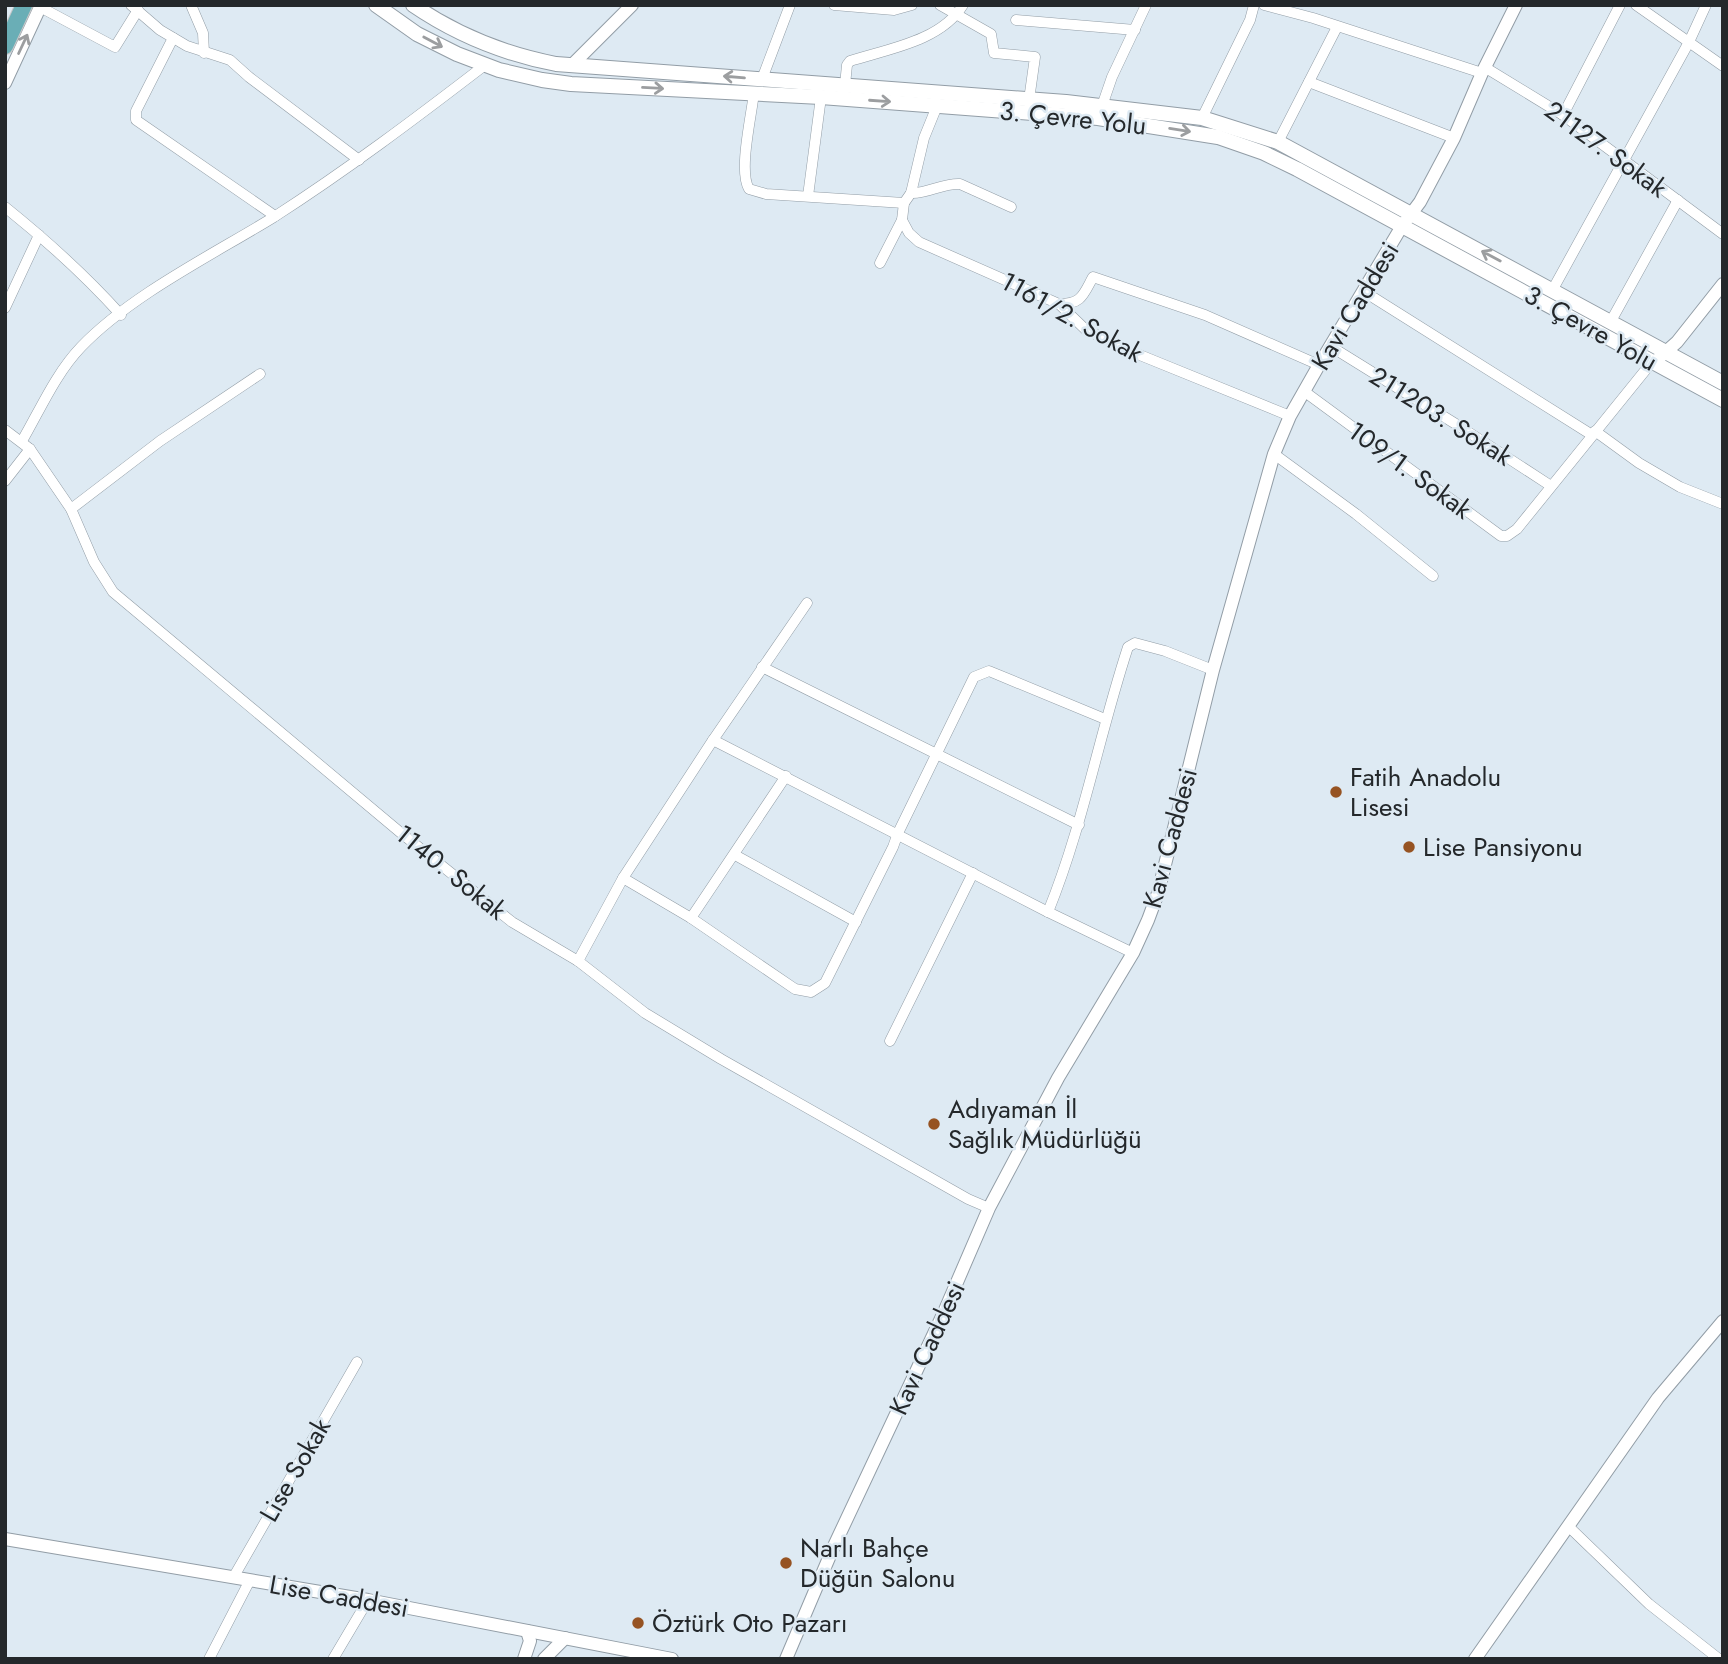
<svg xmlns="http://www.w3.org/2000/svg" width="1728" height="1664" font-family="Jost,sans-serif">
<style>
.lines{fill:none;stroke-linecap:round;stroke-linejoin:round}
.minor-casing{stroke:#929da6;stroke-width:11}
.tertiary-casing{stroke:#929da6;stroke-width:14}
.secondary-casing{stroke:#929da6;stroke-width:16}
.trunk-casing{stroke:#c6c7c8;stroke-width:18}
.minor{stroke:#fff;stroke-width:10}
.tertiary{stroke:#fff;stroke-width:12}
.secondary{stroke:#fff;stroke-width:14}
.trunk{stroke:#6aaeb6;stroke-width:16}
.oneway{stroke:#9c9ea0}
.poi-dot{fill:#965322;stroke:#deeaf3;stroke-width:2.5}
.labels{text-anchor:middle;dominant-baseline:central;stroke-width:5;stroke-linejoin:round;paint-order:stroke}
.street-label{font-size:26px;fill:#24282b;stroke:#deeaf3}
.poi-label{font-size:26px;fill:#24282b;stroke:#deeaf3;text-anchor:start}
</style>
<rect width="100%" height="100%" fill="#deeaf3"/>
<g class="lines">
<g class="minor-casing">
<g id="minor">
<path d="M 131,5 L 160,30 L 187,46 L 230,60 L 249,77 L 359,160"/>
<path d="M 191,5 L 203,33 L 204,53"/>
<path d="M 834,5 L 894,10 L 912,5"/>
<path d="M 940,5 L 991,34 L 994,53 L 1035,57 L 1029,100"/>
<path d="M 1264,5 L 1313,18 L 1482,73"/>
<path d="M 1636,5 L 1723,66"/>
<path d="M 40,7 L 115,47 L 138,10"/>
<path d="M 1016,20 L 1135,30"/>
<path d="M 173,38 L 136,111 L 136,120 L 275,216"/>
<path d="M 1486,68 L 1563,115 L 1723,234"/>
<path d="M 762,79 L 790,5"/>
<path d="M 1309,82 L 1454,138"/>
<path d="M 845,85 L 847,65 L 850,61 C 888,49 941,41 963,5"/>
<path d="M 754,92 C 752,114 738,171 749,189 L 766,194 L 904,203"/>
<path d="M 1102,106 L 1112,77 L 1146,5"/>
<path d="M 1563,115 L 1620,5"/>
<path d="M 1202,118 L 1250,20 L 1254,5"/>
<path d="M 1278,142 L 1337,27"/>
<path d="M 911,193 C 928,194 942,183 960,184 L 1011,207"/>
<path d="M 808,196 L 821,97"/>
<path d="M 5,207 C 46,240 85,275 121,315"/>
<path d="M 902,220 L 909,233 L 919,242 L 1059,304 L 1085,329 L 1130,351 L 1290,416"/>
<path d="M 880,263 L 902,220 L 904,203 L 911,193 L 924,138 L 937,106"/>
<path d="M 1553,289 L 1689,42 L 1706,5"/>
<path d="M 1363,291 L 1592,435"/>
<path d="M 1059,304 C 1082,304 1083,295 1093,277 L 1205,315 L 1319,365"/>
<path d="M 5,308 L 39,235"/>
<path d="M 1611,321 L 1678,200"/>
<path d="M 1330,346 L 1459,426 L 1551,486"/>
<path d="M 1305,392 L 1501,536 L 1507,536 L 1517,529 L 1652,362"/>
<path d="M 5,430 L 30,449 L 71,509 L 94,562 L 113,592 L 401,833 L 512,922 L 578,961 L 645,1013 L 721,1059 L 968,1199 L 989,1208"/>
<path d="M 1595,431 L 1639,463 L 1680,487 L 1723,504"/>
<path d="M 22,441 C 40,410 56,373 81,347 C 131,295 212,255 274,217 C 347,170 416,118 485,65"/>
<path d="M 1274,454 L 1356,514 L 1433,576"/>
<path d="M 5,481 L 30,449"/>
<path d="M 71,509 L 160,441 L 260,374"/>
<path d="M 762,667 L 1079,825"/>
<path d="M 713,740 L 1048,912 L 1133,953"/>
<path d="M 735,855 L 856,922"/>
<path d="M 623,878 L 691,918 L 795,989 L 811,992 L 825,983 L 893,847 L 898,833 L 974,677 L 989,671 L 1105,719"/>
<path d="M 1048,912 C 1083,826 1099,735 1128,647 L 1135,643 L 1165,651 L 1213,670"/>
<path d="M 691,918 L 786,776"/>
<path d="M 578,961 L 623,878 L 713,740 L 807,603"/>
<path d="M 890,1041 L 973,873"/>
<path d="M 1568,1526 L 1649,1604 L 1719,1659"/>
<path d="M 233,1578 L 357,1362"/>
<path d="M 209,1659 L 250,1580"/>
<path d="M 333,1659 L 368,1600"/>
</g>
</g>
<g class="tertiary-casing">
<g id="tertiary">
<path d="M 571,66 L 632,5"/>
<path d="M 5,83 L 41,5"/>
<path d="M 1659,358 L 1677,342 L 1723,284"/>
<path d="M 5,1539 L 368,1600 L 672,1659"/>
<path d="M 524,1659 L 530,1641 L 527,1631"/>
<path d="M 544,1659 L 565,1638"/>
<path d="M 786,1659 L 834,1546 L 945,1310 L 989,1208 L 1058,1078 L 1133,953 L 1148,920 L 1158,893 L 1213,670 L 1274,454 L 1290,416 L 1319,365 L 1402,226 L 1420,202 L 1454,138 L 1482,73 L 1516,5"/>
<path d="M 1475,1659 L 1658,1398 L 1723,1321"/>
</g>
</g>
<g class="secondary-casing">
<g id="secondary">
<path d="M 376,5 L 417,34 L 457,54 L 499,70 L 542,80 L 571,84 L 821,97 L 1098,118 L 1218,137 L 1264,153 L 1297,169 L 1723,400"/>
<path d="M 413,5 C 457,35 504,54 556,64 L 1066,102 L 1202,118 L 1278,142 L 1723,383"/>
</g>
</g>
<g class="trunk-casing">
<path id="trunk" d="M 5,46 L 24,5"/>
</g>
<use href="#minor" class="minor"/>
<use href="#tertiary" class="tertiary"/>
<use href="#secondary" class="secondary"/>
<use href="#trunk" class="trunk"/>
</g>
<defs><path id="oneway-shaft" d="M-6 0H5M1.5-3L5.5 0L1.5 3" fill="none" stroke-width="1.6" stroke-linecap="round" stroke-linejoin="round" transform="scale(1.75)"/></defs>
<g class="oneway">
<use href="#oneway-shaft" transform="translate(433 42) rotate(28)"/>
<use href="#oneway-shaft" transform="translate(23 44) rotate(-65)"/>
<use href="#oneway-shaft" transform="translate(734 77) rotate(-175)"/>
<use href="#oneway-shaft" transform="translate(653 88) rotate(3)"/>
<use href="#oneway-shaft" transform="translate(880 101) rotate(4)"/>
<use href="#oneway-shaft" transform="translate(1180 130) rotate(9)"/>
<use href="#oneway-shaft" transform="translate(1491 256) rotate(-152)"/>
</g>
<g class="poi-dot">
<circle cx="1336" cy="792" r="7"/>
<circle cx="1409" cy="847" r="7"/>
<circle cx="934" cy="1124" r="7"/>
<circle cx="786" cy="1563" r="7"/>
<circle cx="638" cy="1623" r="7"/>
</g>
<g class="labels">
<g class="street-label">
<text transform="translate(1073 118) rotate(6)">3. Çevre Yolu</text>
<text transform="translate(1606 149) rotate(36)">21127. Sokak</text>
<text transform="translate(1355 306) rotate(-59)">Kavi Caddesi</text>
<text transform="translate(1072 317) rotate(29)">1161/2. Sokak</text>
<text transform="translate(1591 328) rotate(29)">3. Çevre Yolu</text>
<text transform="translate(1441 416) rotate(32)">211203. Sokak</text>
<text transform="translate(1410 470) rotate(36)">109/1. Sokak</text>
<text transform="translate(1170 838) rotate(-75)">Kavi Caddesi</text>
<text transform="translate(451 872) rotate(39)">1140. Sokak</text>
<text transform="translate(927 1348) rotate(-65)">Kavi Caddesi</text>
<text transform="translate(295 1470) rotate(-60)">Lise Sokak</text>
<text transform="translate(339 1596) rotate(10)">Lise Caddesi</text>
</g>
<g class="poi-label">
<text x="1350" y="777">Fatih Anadolu<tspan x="1350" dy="30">Lisesi</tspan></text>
<text x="1423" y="847">Lise Pansiyonu</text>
<text x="948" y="1109">Adıyaman İl<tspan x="948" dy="30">Sağlık Müdürlüğü</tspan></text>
<text x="800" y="1548">Narlı Bahçe<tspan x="800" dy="30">Düğün Salonu</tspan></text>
<text x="652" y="1623">Öztürk Oto Pazarı</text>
</g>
</g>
<rect width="1728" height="1664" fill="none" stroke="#24282b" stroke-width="14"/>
</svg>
